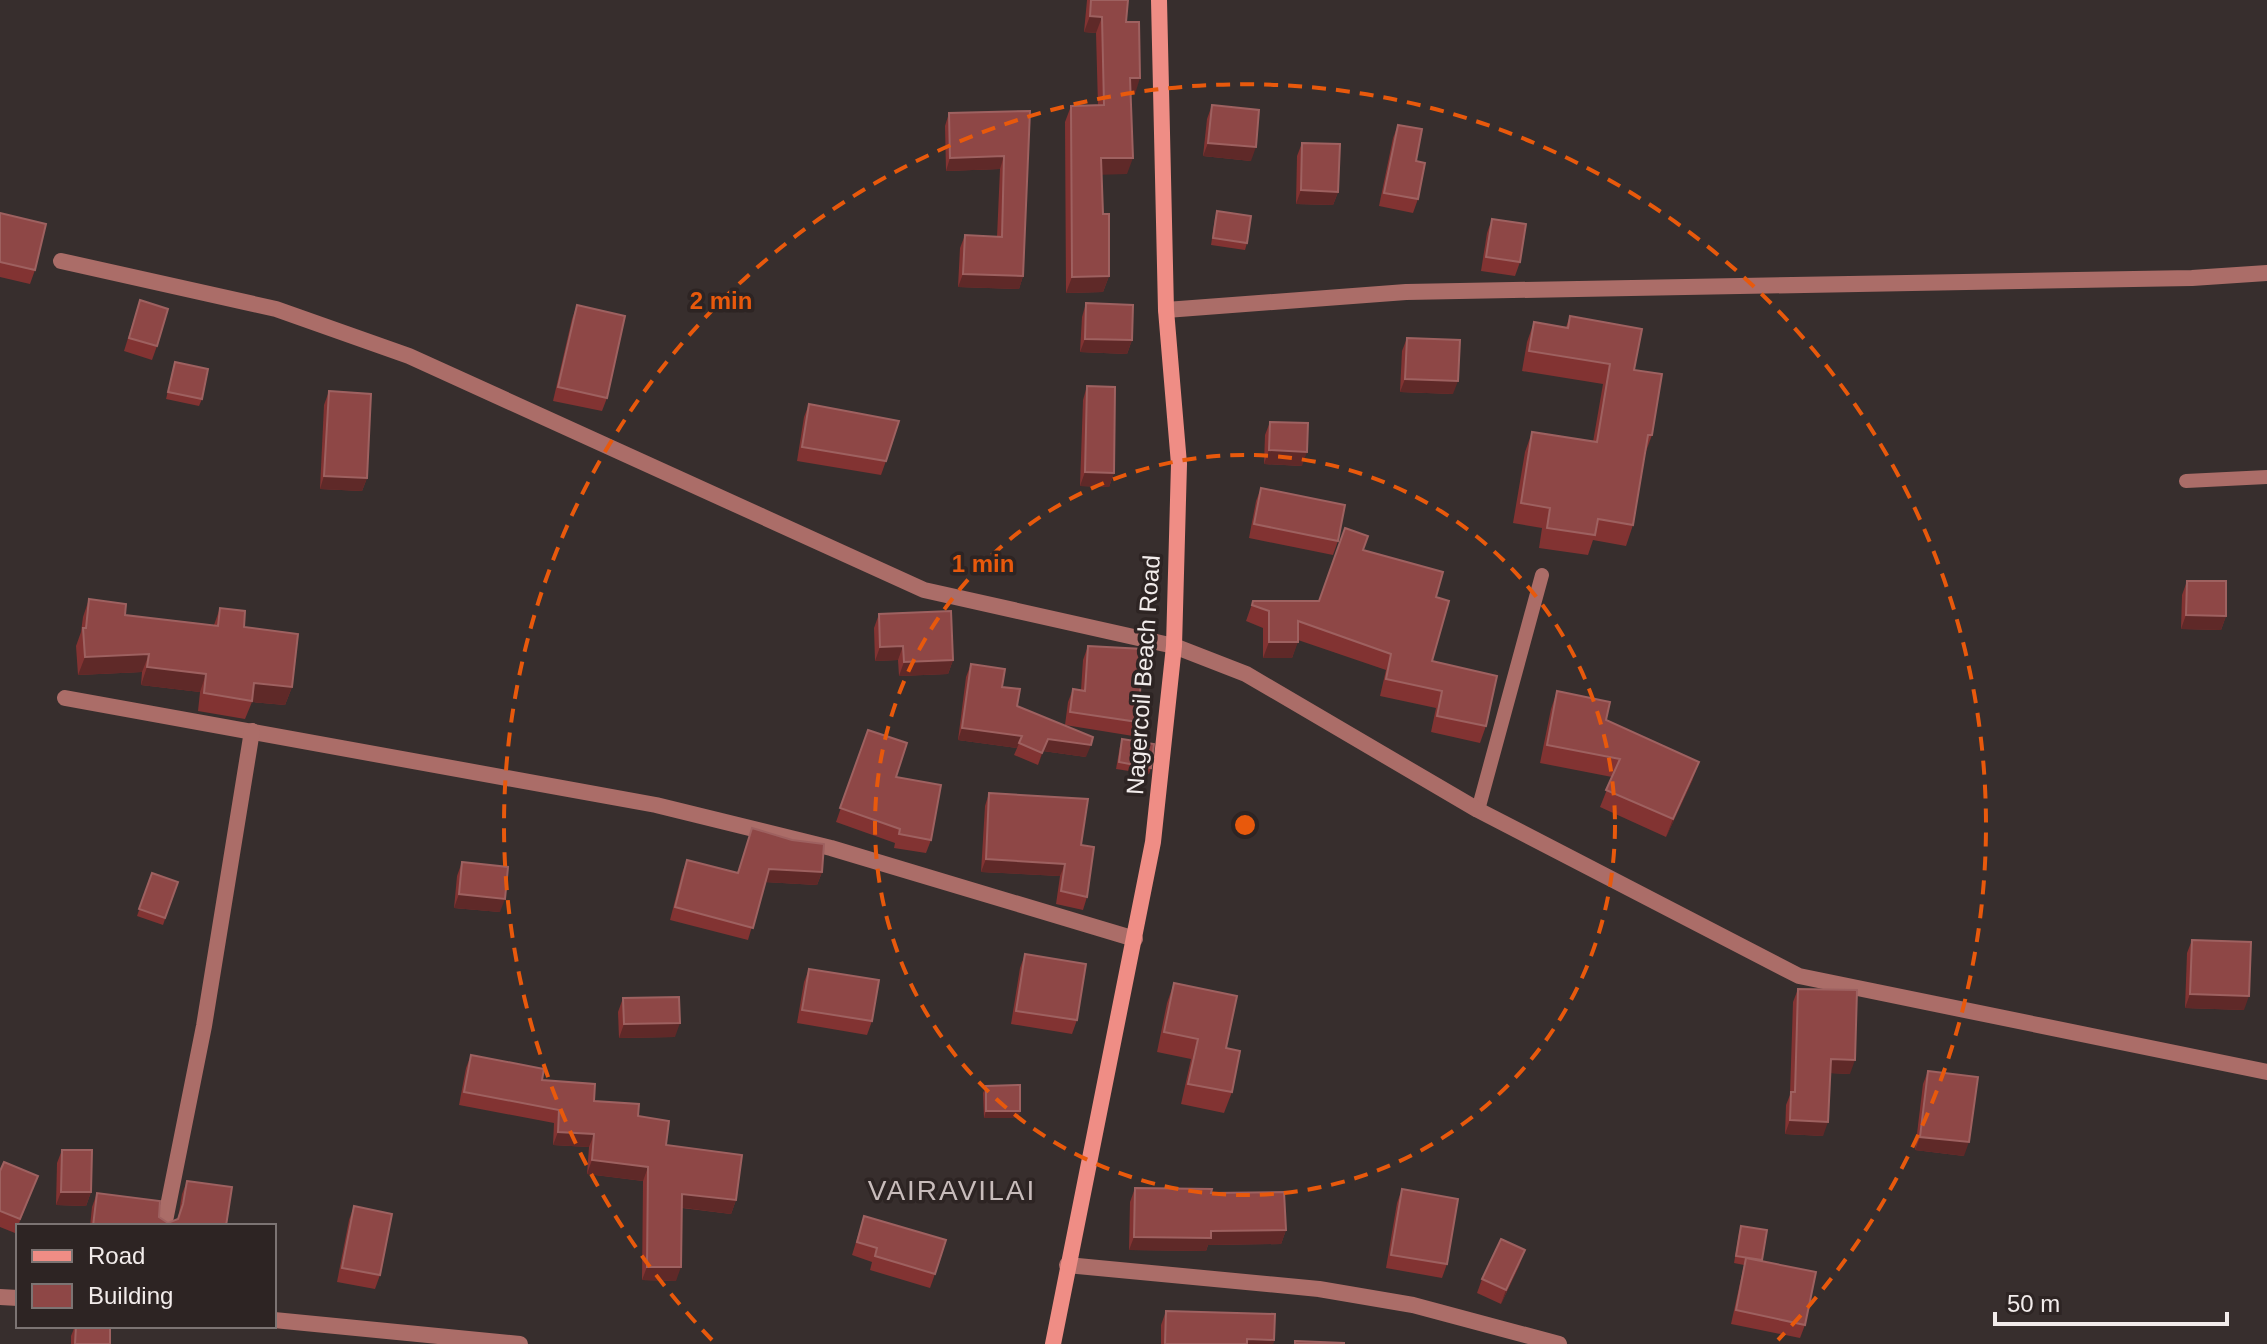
<svg xmlns="http://www.w3.org/2000/svg" width="2267" height="1344" font-family="Helvetica,sans-serif">
<style>
.lines{fill:none;stroke-linecap:round;stroke-linejoin:round}
.service{stroke:#ab6d68;stroke-width:14}
.minor{stroke:#ab6d68;stroke-width:16}
.tertiary{stroke:#ab6d68;stroke-width:16}
.secondary{stroke:#ef8d85;stroke-width:16}
.wall{fill:#823332}
.shaded-wall{fill:#5f2928}
.building{fill:#8e4746;stroke:#9e6160;stroke-width:2}
.ring{fill:none;stroke:#e8590c;stroke-width:4;stroke-dasharray:14 10}
.labels{text-anchor:middle;dominant-baseline:central;stroke-width:7;stroke-linejoin:round;paint-order:stroke}
.street-label{font-size:24px;fill:#f2eceb;stroke:#2d2423}
.quarter-label{font-size:28px;letter-spacing:2px;fill:#c8bcbb;stroke:#2d2423}
.centre{fill:#e8590c;stroke:#2d2423;stroke-width:4}
.ring-label{font-size:24px;text-anchor:middle;font-weight:bold;fill:#e8590c;stroke:#2d2423;stroke-width:7;stroke-linejoin:round;paint-order:stroke}
</style>
<rect width="100%" height="100%" fill="#372e2d"/>
<g class="lines">
<g class="service">
<path d="M 2186,481 L 2267,477"/>
<path d="M 1478,810 L 1542,575"/>
</g>
<g class="minor">
<path d="M 61,261 L 276,309 L 409,356 L 924,590 L 1174,646 L 1246,674 L 1478,810 L 1799,976 L 2267,1072"/>
<path d="M 1166,310 L 1406,292 L 2192,278 L 2267,273"/>
<path d="M 65,698 L 656,805 L 831,848 L 1135,939"/>
<path d="M 164,1226 L 204,1026 L 252,731"/>
<path d="M 1067,1265 L 1319,1289 L 1413,1305 L 1559,1344"/>
</g>
<g class="tertiary">
<path d="M 0,1297 L 18,1298"/>
<path d="M 274,1320 L 520,1344"/>
</g>
<path class="secondary" d="M 1053,1344 L 1153,842 L 1174,646 L 1179,464 L 1166,310 L 1159,0"/>
</g>
<g class="wall">
<path d="M 1087,0 L 1128,0 L 1126,22 L 1135,94 L 1131,94 L 1127,174 L 1101,174 L 1103,214 L 1109,276 L 1103,292 L 1066,293 L 1065,122 L 1071,106 L 1098,106 L 1096,33 L 1084,32 Z"/>
<path d="M 1212,105 L 1251,161 L 1203,156 L 1207,119 Z"/>
<path d="M 1030,111 L 1023,276 L 1019,289 L 958,287 L 960,248 L 965,235 L 997,237 L 1000,169 L 946,171 L 945,126 L 949,113 Z"/>
<path d="M 1398,125 L 1416,161 L 1418,199 L 1413,213 L 1379,206 L 1393,138 Z"/>
<path d="M 1302,143 L 1338,192 L 1333,205 L 1296,204 L 1297,156 Z"/>
<path d="M 1217,211 L 1247,243 L 1245,250 L 1211,245 L 1215,218 Z"/>
<path d="M 0,213 L 35,270 L 30,284 L 0,277 Z"/>
<path d="M 1492,219 L 1520,262 L 1515,276 L 1481,271 L 1487,233 Z"/>
<path d="M 140,300 L 157,346 L 152,360 L 124,351 Z"/>
<path d="M 1086,303 L 1132,340 L 1127,354 L 1080,352 L 1082,317 Z"/>
<path d="M 577,305 L 607,398 L 602,411 L 553,401 L 572,319 Z"/>
<path d="M 1570,316 L 1634,370 L 1652,435 L 1645,454 L 1633,525 L 1626,546 L 1593,540 L 1588,555 L 1539,548 L 1542,528 L 1513,523 L 1525,452 L 1532,432 L 1593,442 L 1603,384 L 1522,371 L 1527,342 L 1534,322 L 1566,327 Z"/>
<path d="M 1407,338 L 1453,394 L 1400,392 L 1402,351 Z"/>
<path d="M 175,362 L 202,399 L 199,406 L 166,399 Z"/>
<path d="M 1087,386 L 1114,473 L 1109,487 L 1080,486 L 1083,400 Z"/>
<path d="M 329,391 L 367,478 L 362,491 L 320,489 L 324,405 Z"/>
<path d="M 809,404 L 886,461 L 881,475 L 797,461 L 804,417 Z"/>
<path d="M 1270,422 L 1302,466 L 1264,464 L 1265,435 Z"/>
<path d="M 1261,488 L 1338,541 L 1333,555 L 1249,538 L 1256,501 Z"/>
<path d="M 1363,550 L 1436,597 L 1432,661 L 1486,726 L 1480,743 L 1431,732 L 1436,708 L 1380,696 L 1386,670 L 1298,640 L 1292,658 L 1263,658 L 1263,628 L 1246,621 L 1253,601 L 1318,601 Z"/>
<path d="M 2187,581 L 2226,616 L 2221,630 L 2181,629 L 2182,595 Z"/>
<path d="M 89,599 L 125,615 L 214,625 L 220,608 L 244,627 L 292,687 L 285,705 L 252,702 L 245,719 L 198,711 L 200,692 L 141,685 L 142,672 L 78,675 L 76,646 L 81,632 L 83,617 Z"/>
<path d="M 879,614 L 953,660 L 948,674 L 899,676 L 898,660 L 875,661 L 874,628 Z"/>
<path d="M 1088,646 L 1138,722 L 1133,736 L 1065,725 L 1068,702 L 1073,689 L 1081,690 L 1083,660 Z"/>
<path d="M 971,664 L 1002,687 L 1017,706 L 1086,757 L 1043,751 L 1038,765 L 1014,755 L 1017,748 L 958,740 L 966,677 Z"/>
<path d="M 1557,691 L 1606,720 L 1693,779 L 1666,837 L 1600,807 L 1612,777 L 1540,763 L 1551,709 Z"/>
<path d="M 868,730 L 931,840 L 926,853 L 894,848 L 895,843 L 836,822 Z"/>
<path d="M 1122,739 L 1151,768 L 1149,774 L 1116,769 L 1120,746 Z"/>
<path d="M 989,793 L 1081,845 L 1087,897 L 1083,910 L 1056,904 L 1060,876 L 981,872 L 985,806 Z"/>
<path d="M 752,828 L 822,872 L 817,885 L 765,882 L 748,940 L 670,920 L 682,873 L 687,860 L 738,873 Z"/>
<path d="M 462,862 L 500,912 L 454,908 L 457,876 Z"/>
<path d="M 152,873 L 178,882 L 163,925 L 137,916 Z"/>
<path d="M 2192,940 L 2244,1010 L 2185,1008 L 2187,953 Z"/>
<path d="M 1025,954 L 1077,1020 L 1072,1034 L 1011,1024 L 1020,968 Z"/>
<path d="M 809,969 L 872,1021 L 867,1035 L 797,1023 L 804,982 Z"/>
<path d="M 1174,983 L 1226,1048 L 1232,1092 L 1224,1113 L 1181,1104 L 1191,1059 L 1157,1052 L 1167,1003 Z"/>
<path d="M 1798,989 L 1850,1074 L 1831,1073 L 1823,1136 L 1785,1134 L 1786,1105 L 1790,1095 L 1793,1002 Z"/>
<path d="M 623,998 L 675,1037 L 619,1038 L 618,1012 Z"/>
<path d="M 471,1055 L 638,1116 L 666,1145 L 736,1200 L 731,1214 L 682,1208 L 676,1281 L 642,1280 L 643,1181 L 587,1174 L 589,1147 L 553,1145 L 554,1123 L 459,1105 L 466,1068 Z"/>
<path d="M 1928,1071 L 1964,1156 L 1915,1150 L 1923,1084 Z"/>
<path d="M 986,1086 L 1020,1111 L 1018,1118 L 984,1118 L 983,1093 Z"/>
<path d="M 62,1150 L 91,1192 L 86,1206 L 56,1205 L 57,1163 Z"/>
<path d="M 0,1171 L 33,1189 L 15,1233 L 0,1227 Z"/>
<path d="M 187,1181 L 226,1226 L 90,1226 L 92,1207 L 97,1193 L 159,1217 L 168,1223 L 178,1219 L 182,1194 Z"/>
<path d="M 1135,1188 L 1211,1193 L 1286,1230 L 1281,1244 L 1208,1245 L 1206,1251 L 1129,1250 L 1130,1202 Z"/>
<path d="M 1402,1189 L 1447,1264 L 1442,1278 L 1386,1268 L 1397,1203 Z"/>
<path d="M 354,1206 L 380,1275 L 375,1289 L 337,1282 L 349,1220 Z"/>
<path d="M 864,1216 L 935,1274 L 930,1288 L 870,1270 L 872,1262 L 852,1255 Z"/>
<path d="M 1741,1226 L 1762,1261 L 1805,1325 L 1800,1338 L 1731,1324 L 1744,1265 L 1734,1263 L 1739,1233 Z"/>
<path d="M 1520,1264 L 1501,1304 L 1477,1293 L 1482,1279 Z"/>
<path d="M 1166,1311 L 1274,1340 L 1273,1344 L 1161,1344 L 1161,1325 Z"/>
<path d="M 75,1326 L 110,1326 L 110,1344 L 71,1344 L 71,1336 Z"/>
</g>
<g class="shaded-wall">
<path d="M 1090,16 L 1102,17 L 1096,33 L 1084,32 Z"/>
<path d="M 1130,78 L 1140,78 L 1135,94 L 1125,94 Z"/>
<path d="M 1208,143 L 1256,147 L 1251,161 L 1203,156 Z"/>
<path d="M 1004,156 L 1000,169 L 946,171 L 950,158 Z"/>
<path d="M 1101,158 L 1133,158 L 1127,174 L 1095,175 Z"/>
<path d="M 1301,190 L 1338,192 L 1333,205 L 1296,204 Z"/>
<path d="M 963,274 L 1023,276 L 1019,289 L 958,287 Z"/>
<path d="M 1109,276 L 1103,292 L 1066,293 L 1072,277 Z"/>
<path d="M 1085,339 L 1132,340 L 1127,354 L 1080,352 Z"/>
<path d="M 1405,379 L 1458,381 L 1453,394 L 1400,392 Z"/>
<path d="M 1269,450 L 1307,452 L 1302,466 L 1264,464 Z"/>
<path d="M 1085,472 L 1114,473 L 1109,487 L 1080,486 Z"/>
<path d="M 324,476 L 367,478 L 362,491 L 320,489 Z"/>
<path d="M 2186,615 L 2226,616 L 2221,630 L 2181,629 Z"/>
<path d="M 1269,642 L 1298,642 L 1292,658 L 1263,658 Z"/>
<path d="M 903,646 L 898,660 L 875,661 L 880,647 Z"/>
<path d="M 149,654 L 142,672 L 78,675 L 85,657 Z"/>
<path d="M 953,660 L 948,674 L 899,676 L 904,662 Z"/>
<path d="M 147,667 L 206,674 L 200,692 L 141,685 Z"/>
<path d="M 254,683 L 292,687 L 285,705 L 252,702 Z"/>
<path d="M 962,728 L 1022,736 L 1017,748 L 958,740 Z"/>
<path d="M 1048,739 L 1091,745 L 1086,757 L 1043,751 L 1038,765 Z"/>
<path d="M 1699,762 L 1693,779 L 1666,837 L 1673,819 Z"/>
<path d="M 986,859 L 1065,864 L 1060,876 L 981,872 Z"/>
<path d="M 769,869 L 822,872 L 817,885 L 764,882 Z"/>
<path d="M 459,894 L 505,899 L 500,912 L 454,908 Z"/>
<path d="M 2190,994 L 2249,996 L 2244,1010 L 2185,1008 Z"/>
<path d="M 680,1023 L 675,1037 L 619,1038 L 624,1024 Z"/>
<path d="M 1831,1059 L 1855,1060 L 1850,1074 L 1826,1073 Z"/>
<path d="M 986,1111 L 1020,1111 L 1018,1118 L 984,1118 Z"/>
<path d="M 1790,1120 L 1828,1122 L 1823,1136 L 1785,1134 Z"/>
<path d="M 558,1132 L 594,1134 L 589,1147 L 553,1145 Z"/>
<path d="M 1920,1137 L 1969,1142 L 1964,1156 L 1915,1150 Z"/>
<path d="M 592,1160 L 648,1167 L 643,1181 L 587,1174 Z"/>
<path d="M 61,1192 L 91,1192 L 86,1206 L 56,1205 Z"/>
<path d="M 682,1194 L 736,1200 L 731,1214 L 677,1207 Z"/>
<path d="M 1286,1230 L 1281,1244 L 1208,1245 L 1206,1251 L 1129,1250 L 1134,1237 L 1211,1231 Z"/>
<path d="M 1525,1250 L 1520,1264 L 1501,1304 L 1506,1290 Z"/>
<path d="M 647,1267 L 681,1267 L 676,1281 L 642,1280 Z"/>
<path d="M 1247,1339 L 1274,1340 L 1273,1344 L 1245,1344 Z"/>
</g>
<g class="building">
<path d="M 1091,0 L 1128,0 L 1126,22 L 1139,22 L 1140,78 L 1130,78 L 1133,158 L 1101,158 L 1103,214 L 1109,214 L 1109,276 L 1072,277 L 1071,106 L 1104,105 L 1102,17 L 1090,16 Z"/>
<path d="M 1212,105 L 1259,110 L 1256,147 L 1208,143 Z"/>
<path d="M 1030,111 L 1023,276 L 963,274 L 965,235 L 1002,237 L 1004,156 L 950,158 L 949,113 Z"/>
<path d="M 1398,125 L 1422,129 L 1416,161 L 1425,163 L 1418,199 L 1384,193 Z"/>
<path d="M 1302,143 L 1340,144 L 1338,192 L 1301,190 Z"/>
<path d="M 1217,211 L 1251,216 L 1247,243 L 1213,238 Z"/>
<path d="M 0,213 L 46,224 L 35,270 L 0,262 Z"/>
<path d="M 1492,219 L 1526,224 L 1520,262 L 1486,257 Z"/>
<path d="M 140,300 L 168,309 L 157,346 L 129,338 Z"/>
<path d="M 1086,303 L 1133,305 L 1132,340 L 1085,339 Z"/>
<path d="M 577,305 L 625,316 L 607,398 L 558,387 Z"/>
<path d="M 1570,316 L 1642,329 L 1634,370 L 1662,374 L 1652,435 L 1648,435 L 1633,525 L 1598,519 L 1595,535 L 1547,528 L 1550,508 L 1521,503 L 1532,432 L 1597,442 L 1610,364 L 1529,351 L 1534,322 L 1568,328 Z"/>
<path d="M 1407,338 L 1460,340 L 1458,381 L 1405,379 Z"/>
<path d="M 175,362 L 208,369 L 202,399 L 168,392 Z"/>
<path d="M 1087,386 L 1115,387 L 1114,473 L 1085,472 Z"/>
<path d="M 329,391 L 371,394 L 367,478 L 324,476 Z"/>
<path d="M 809,404 L 899,421 L 886,461 L 802,447 Z"/>
<path d="M 1270,422 L 1308,423 L 1307,452 L 1269,450 Z"/>
<path d="M 1261,488 L 1345,505 L 1338,541 L 1254,524 Z"/>
<path d="M 1345,528 L 1368,536 L 1363,550 L 1443,572 L 1436,597 L 1449,601 L 1432,661 L 1497,676 L 1486,726 L 1437,716 L 1442,691 L 1386,679 L 1391,654 L 1298,621 L 1298,642 L 1269,642 L 1269,611 L 1252,605 L 1253,601 L 1319,601 Z"/>
<path d="M 2187,581 L 2226,581 L 2226,616 L 2186,615 Z"/>
<path d="M 89,599 L 126,604 L 125,615 L 218,626 L 220,608 L 245,611 L 244,627 L 298,634 L 292,687 L 254,683 L 252,701 L 204,693 L 206,674 L 147,667 L 149,654 L 85,657 L 83,628 L 86,628 Z"/>
<path d="M 951,611 L 953,660 L 904,662 L 903,646 L 880,647 L 879,614 Z"/>
<path d="M 1088,646 L 1143,649 L 1138,722 L 1070,712 L 1073,689 L 1085,691 Z"/>
<path d="M 971,664 L 1005,669 L 1002,687 L 1020,689 L 1017,706 L 1093,737 L 1091,745 L 1048,739 L 1042,753 L 1019,743 L 1022,736 L 962,728 Z"/>
<path d="M 1557,691 L 1610,702 L 1606,720 L 1699,762 L 1673,819 L 1606,790 L 1620,759 L 1547,745 Z"/>
<path d="M 868,730 L 907,743 L 896,777 L 941,785 L 931,840 L 899,834 L 900,829 L 840,808 Z"/>
<path d="M 1122,739 L 1154,744 L 1151,768 L 1119,762 Z"/>
<path d="M 989,793 L 1088,799 L 1081,845 L 1094,847 L 1087,897 L 1061,891 L 1065,864 L 986,859 Z"/>
<path d="M 752,828 L 792,840 L 824,844 L 822,872 L 769,869 L 753,928 L 675,907 L 687,860 L 738,873 Z"/>
<path d="M 462,862 L 508,867 L 505,899 L 459,894 Z"/>
<path d="M 152,873 L 178,882 L 165,918 L 139,909 Z"/>
<path d="M 2192,940 L 2251,942 L 2249,996 L 2190,994 Z"/>
<path d="M 1025,954 L 1086,964 L 1077,1020 L 1016,1011 Z"/>
<path d="M 809,969 L 879,980 L 872,1021 L 802,1010 Z"/>
<path d="M 1174,983 L 1237,996 L 1226,1048 L 1240,1051 L 1232,1092 L 1188,1084 L 1198,1039 L 1164,1032 Z"/>
<path d="M 1798,989 L 1857,990 L 1855,1060 L 1831,1059 L 1828,1122 L 1790,1120 L 1791,1092 L 1795,1092 Z"/>
<path d="M 679,997 L 680,1023 L 624,1024 L 623,998 Z"/>
<path d="M 471,1055 L 544,1069 L 542,1080 L 595,1084 L 594,1101 L 639,1104 L 638,1116 L 669,1121 L 666,1145 L 742,1155 L 736,1200 L 682,1194 L 681,1267 L 647,1267 L 648,1167 L 592,1160 L 594,1134 L 558,1132 L 559,1110 L 464,1092 Z"/>
<path d="M 1928,1071 L 1978,1077 L 1969,1142 L 1920,1137 Z"/>
<path d="M 1020,1085 L 1020,1111 L 986,1111 L 986,1086 Z"/>
<path d="M 62,1150 L 92,1150 L 91,1192 L 61,1192 Z"/>
<path d="M 4,1162 L 38,1176 L 20,1219 L 0,1211 L 0,1171 Z"/>
<path d="M 187,1181 L 232,1187 L 226,1226 L 93,1226 L 97,1193 L 160,1201 L 159,1217 L 168,1223 L 178,1219 L 183,1204 Z"/>
<path d="M 1135,1188 L 1212,1189 L 1211,1193 L 1284,1192 L 1286,1230 L 1211,1231 L 1211,1238 L 1134,1237 Z"/>
<path d="M 1402,1189 L 1458,1199 L 1447,1264 L 1391,1255 Z"/>
<path d="M 354,1206 L 392,1214 L 380,1275 L 342,1268 Z"/>
<path d="M 864,1216 L 946,1240 L 935,1274 L 875,1256 L 877,1248 L 857,1242 Z"/>
<path d="M 1741,1226 L 1767,1230 L 1762,1260 L 1736,1256 Z"/>
<path d="M 1501,1239 L 1525,1250 L 1506,1290 L 1482,1279 Z"/>
<path d="M 1746,1258 L 1816,1272 L 1805,1325 L 1736,1310 Z"/>
<path d="M 1166,1311 L 1275,1314 L 1274,1340 L 1247,1339 L 1247,1344 L 1165,1344 Z"/>
<path d="M 76,1326 L 110,1326 L 110,1344 L 75,1344 Z"/>
<path d="M 1295,1341 L 1345,1343 L 1295,1344 Z"/>
</g>
<g class="ring">
<circle cx="1245" cy="825" r="370"/>
<path d="M712 1340A741 741 0 1 1 1778 1340"/>
</g>
<g class="labels">
<g class="street-label">
<text transform="translate(1143 675) rotate(-86)">Nagercoil Beach Road</text>
</g>
<g class="quarter-label">
<text x="952" y="1190">VAIRAVILAI</text>
</g>
</g>
<circle cx="1245" cy="825" r="12" class="centre"/>
<g class="ring-label">
<text x="721" y="309">2 min</text>
<text x="983" y="572">1 min</text>
</g>
<rect x="16" y="1224" width="260" height="104" fill="#2d2423" stroke="#7c7473" stroke-width="2"/>
<rect x="32" y="1250" width="40" height="12" fill="#ef8d85" stroke="#7c7473" stroke-width="2"/>
<text x="88" y="1264" font-size="24" fill="#f2eceb">Road</text>
<rect x="32" y="1284" width="40" height="24" fill="#8e4746" stroke="#7c7473" stroke-width="2"/>
<text x="88" y="1304" font-size="24" fill="#f2eceb">Building</text>
<path d="M1995 1312v12h232v-12" fill="none" stroke="#f2eceb" stroke-width="4"/>
<text x="2007" y="1312" font-size="24" fill="#f2eceb" stroke="#2d2423" stroke-width="6" paint-order="stroke">50 m</text>
</svg>
